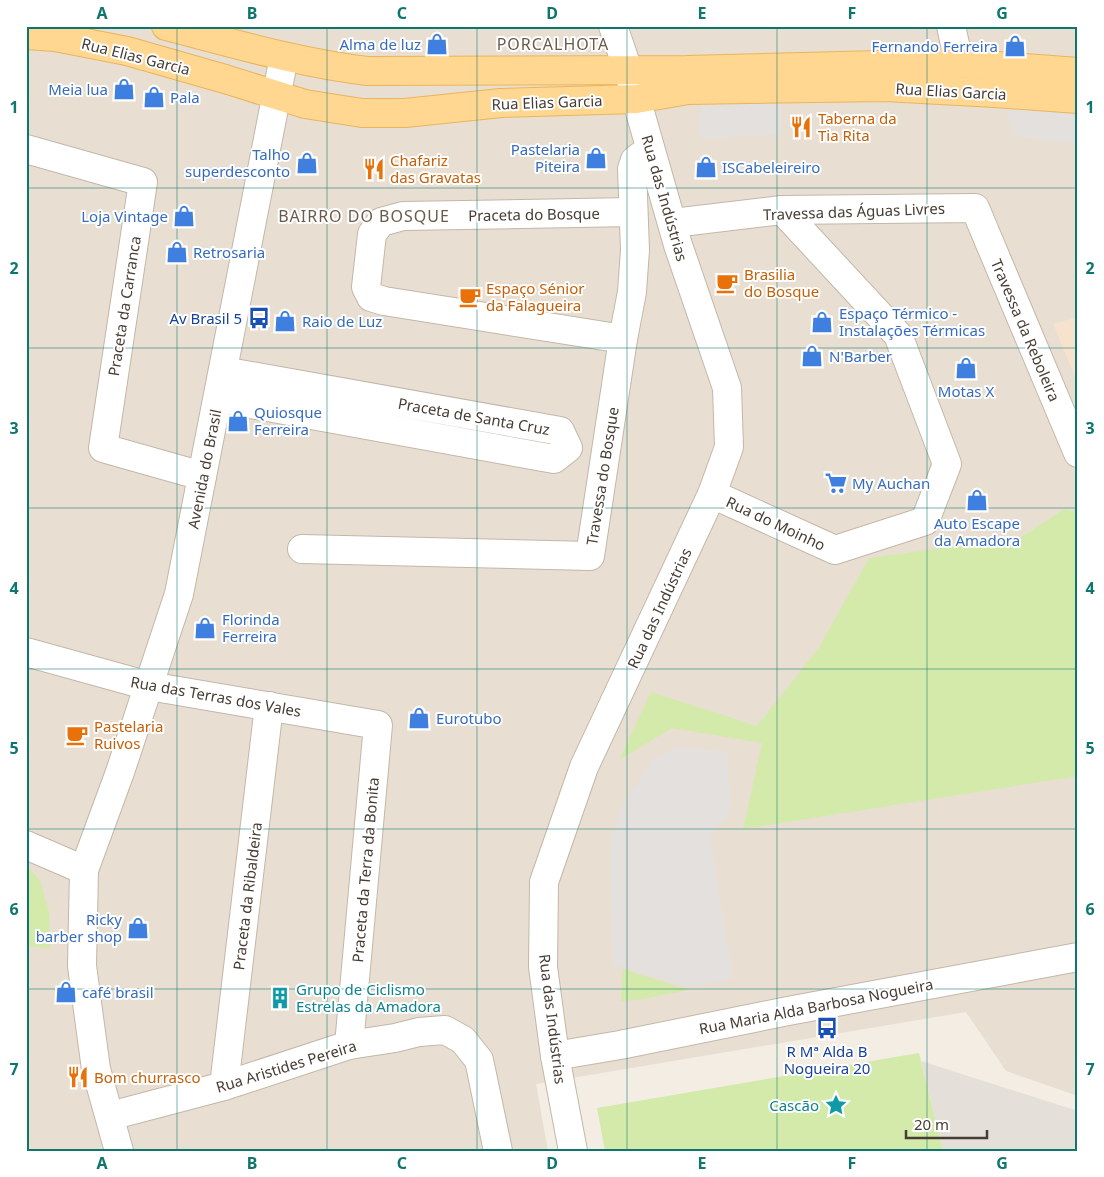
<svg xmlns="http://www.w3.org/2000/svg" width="1104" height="1177" font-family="'Noto Sans',sans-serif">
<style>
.residential{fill:#e8dfd2}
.commercial{fill:#f7e2cd}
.industrial{fill:#e5dfd9}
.green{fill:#d3eaaa}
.parking{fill:#e4e0dd}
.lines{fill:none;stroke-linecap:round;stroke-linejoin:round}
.minor-casing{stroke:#c2b7a9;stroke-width:30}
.major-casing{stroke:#ebb45b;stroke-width:30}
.minor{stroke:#fff;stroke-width:28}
.major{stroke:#ffd791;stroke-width:28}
.grid{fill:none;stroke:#0f766e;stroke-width:1;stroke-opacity:0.55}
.labels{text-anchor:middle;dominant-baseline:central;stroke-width:4;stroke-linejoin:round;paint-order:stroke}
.shop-label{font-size:15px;fill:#366cbe;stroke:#fff;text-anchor:start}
.street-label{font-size:15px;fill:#463d34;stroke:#fff}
.food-label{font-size:15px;fill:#c56008;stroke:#fff;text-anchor:start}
.transit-label{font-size:15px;fill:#164399;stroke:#fff;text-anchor:end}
.culture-label{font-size:15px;fill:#0d838f;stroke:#fff;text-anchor:start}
.neighbourhood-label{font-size:16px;letter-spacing:1px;fill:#695a4a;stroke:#fff}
.neatline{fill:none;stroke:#0f766e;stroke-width:2}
.grid-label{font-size:16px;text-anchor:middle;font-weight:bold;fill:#0f766e}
</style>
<rect width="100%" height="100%" fill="#f3ede4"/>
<path class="residential" d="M 26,26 L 1078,26 L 1078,1096 L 1006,1071 L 966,1012 L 536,1084 L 548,1151 L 26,1151 Z"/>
<path class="commercial" d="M 1078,317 L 1078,384 L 1053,324 Z"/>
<path class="industrial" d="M 921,1061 L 1078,1111 L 1078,1151 L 943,1151 Z"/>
<g class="green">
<path d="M 1064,509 L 1078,512 L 1078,776 L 743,829 L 762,743 L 672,728 L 619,760 L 651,692 L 757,726 L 818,649 L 869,558 L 949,547 L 1009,545 Z"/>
<path d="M 26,864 L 40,881 L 49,912 L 50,948 L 26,946 Z"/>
<path d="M 623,969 L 689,990 L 643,999 L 621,1001 Z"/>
<path d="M 919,1053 L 943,1151 L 605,1151 L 597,1108 Z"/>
</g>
<g class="parking">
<path d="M 781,98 L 781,134 L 699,139 L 701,102 Z"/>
<path d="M 1001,101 L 1078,107 L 1078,143 L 1015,136 Z"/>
<path d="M 680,747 L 727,752 L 731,809 L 710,837 L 733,979 L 689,987 L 614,965 L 610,891 L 610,844 L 621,807 L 644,774 L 653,758 Z"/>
</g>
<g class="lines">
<g class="minor-casing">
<g id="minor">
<path d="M 951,26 L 959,63"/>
<path d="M 26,149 L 143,182 L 103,448 L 202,476"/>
<path d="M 673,223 L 782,210 L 975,208 L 1078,453"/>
<path d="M 623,339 L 384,301 L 371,297 L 366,287 L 372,234 L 381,222 L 403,216 L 633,212"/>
<path d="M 218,398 L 554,459 L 568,448 L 560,431 L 223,371"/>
<path d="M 712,494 L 835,550 L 925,521 L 947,464 L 898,335 L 782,210"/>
<path d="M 302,549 L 590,556 L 623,339 L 632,292 L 635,250 L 632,169 L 635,160 L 650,149"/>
<path d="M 26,652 L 149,686 L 378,725 L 349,1045"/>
<path d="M 26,845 L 84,870"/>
<path d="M 555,1056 L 620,1045 L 788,1011 L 1078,957"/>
<path d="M 224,1086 L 269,706"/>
<path d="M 110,1116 L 224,1086 L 349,1045 L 395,1038 L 419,1032 L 445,1030 L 463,1040 L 479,1060 L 498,1151"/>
<path d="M 119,1151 L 96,1069 L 82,966 L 84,870 L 120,772 L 179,594 L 284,57"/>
<path d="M 573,1151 L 555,1056 L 543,967 L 544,882 L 584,767 L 712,494 L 729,447 L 727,388 L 678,245 L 628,70 L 613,26"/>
</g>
</g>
<g class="major-casing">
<g id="major">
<path d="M 166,26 C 232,43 299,63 367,71 L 687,70 L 959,63 L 1078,72"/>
<path d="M 26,35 L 55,37 L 127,51 L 225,79 L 305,104 L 362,113 L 405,113 L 501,103 L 636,99 L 688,90 L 885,87 L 995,93 L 1078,99"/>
</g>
</g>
<use href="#minor" class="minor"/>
<use href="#major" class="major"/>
</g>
<path class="grid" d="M 177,26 L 177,1151M 327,26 L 327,1151M 477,26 L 477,1151M 627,26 L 627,1151M 777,26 L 777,1151M 927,26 L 927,1151M 26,188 L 1078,188M 26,348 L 1078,348M 26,508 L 1078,508M 26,669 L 1078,669M 26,829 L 1078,829M 26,989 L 1078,989"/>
<defs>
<g id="shop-bare" transform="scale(1.725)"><path d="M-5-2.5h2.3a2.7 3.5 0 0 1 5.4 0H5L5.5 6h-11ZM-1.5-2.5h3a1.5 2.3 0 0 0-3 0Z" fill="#3f7fe0" stroke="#fff" stroke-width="2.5" paint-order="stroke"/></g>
<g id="restaurant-bare" transform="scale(1.725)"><path d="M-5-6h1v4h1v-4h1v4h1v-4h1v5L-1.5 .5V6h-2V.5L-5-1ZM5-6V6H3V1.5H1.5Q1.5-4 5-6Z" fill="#e8710a" stroke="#fff" stroke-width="2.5" paint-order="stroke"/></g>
<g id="cafe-bare" transform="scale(1.725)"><path d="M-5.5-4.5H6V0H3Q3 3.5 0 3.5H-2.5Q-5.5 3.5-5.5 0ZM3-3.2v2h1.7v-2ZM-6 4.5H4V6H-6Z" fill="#e8710a" stroke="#fff" stroke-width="2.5" paint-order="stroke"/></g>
<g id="bus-bare" transform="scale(1.725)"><path d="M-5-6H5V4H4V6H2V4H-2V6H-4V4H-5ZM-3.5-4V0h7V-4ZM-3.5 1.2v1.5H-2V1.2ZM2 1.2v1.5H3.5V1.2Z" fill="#1a4fb4" stroke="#fff" stroke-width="2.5" paint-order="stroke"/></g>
<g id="supermarket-bare" transform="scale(1.725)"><path d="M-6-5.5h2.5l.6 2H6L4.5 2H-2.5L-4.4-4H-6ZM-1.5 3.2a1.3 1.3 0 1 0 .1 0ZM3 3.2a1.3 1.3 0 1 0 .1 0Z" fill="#3f7fe0" stroke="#fff" stroke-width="2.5" paint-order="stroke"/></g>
<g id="building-bare" transform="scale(1.725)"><path d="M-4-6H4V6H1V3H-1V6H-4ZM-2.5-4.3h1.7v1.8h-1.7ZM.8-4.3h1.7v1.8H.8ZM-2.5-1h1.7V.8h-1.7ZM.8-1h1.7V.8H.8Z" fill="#0f9aa8" stroke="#fff" stroke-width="2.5" paint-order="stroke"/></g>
<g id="sight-bare" transform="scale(1.725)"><path d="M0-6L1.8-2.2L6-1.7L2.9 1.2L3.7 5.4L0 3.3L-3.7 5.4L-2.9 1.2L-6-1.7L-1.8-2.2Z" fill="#0f9aa8" stroke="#fff" stroke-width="2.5" paint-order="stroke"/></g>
</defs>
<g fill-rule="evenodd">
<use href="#shop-bare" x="437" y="44"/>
<use href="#shop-bare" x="1015" y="46"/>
<use href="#shop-bare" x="124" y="89"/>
<use href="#shop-bare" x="154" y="97"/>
<use href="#restaurant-bare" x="801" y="127"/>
<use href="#shop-bare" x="596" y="158"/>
<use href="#shop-bare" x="307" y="163"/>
<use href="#shop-bare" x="706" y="167"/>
<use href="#restaurant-bare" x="374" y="169"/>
<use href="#shop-bare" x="184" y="216"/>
<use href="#shop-bare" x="177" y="252"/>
<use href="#cafe-bare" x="727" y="283"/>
<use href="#cafe-bare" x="470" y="297"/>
<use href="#bus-bare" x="259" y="318"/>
<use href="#shop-bare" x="285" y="321"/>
<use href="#shop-bare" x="822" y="322"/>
<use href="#shop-bare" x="812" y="356"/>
<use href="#shop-bare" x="966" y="368"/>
<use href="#shop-bare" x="238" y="421"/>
<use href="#supermarket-bare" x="836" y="483"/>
<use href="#shop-bare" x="977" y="500"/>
<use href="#shop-bare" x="205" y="628"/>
<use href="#shop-bare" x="419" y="718"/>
<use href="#cafe-bare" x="77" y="735"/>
<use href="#shop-bare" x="138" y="928"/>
<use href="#shop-bare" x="66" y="992"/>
<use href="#building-bare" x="280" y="998"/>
<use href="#bus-bare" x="827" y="1028"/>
<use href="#restaurant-bare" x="78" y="1077"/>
<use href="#sight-bare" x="836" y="1105"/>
</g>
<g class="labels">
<g class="shop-label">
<text x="421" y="44" text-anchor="end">Alma de luz</text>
<text x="998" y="46" text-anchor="end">Fernando Ferreira</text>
<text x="108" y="89" text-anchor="end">Meia lua</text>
<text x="170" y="97">Pala</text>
<text x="580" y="149" text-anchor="end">Pastelaria<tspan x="580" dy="17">Piteira</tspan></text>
<text x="290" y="154" text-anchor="end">Talho<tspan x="290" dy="17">superdesconto</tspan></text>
<text x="722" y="167">ISCabeleireiro</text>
<text x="168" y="216" text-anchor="end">Loja Vintage</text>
<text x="193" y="252">Retrosaria</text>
<text x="839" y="313">Espaço Térmico -<tspan x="839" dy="17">Instalações Térmicas</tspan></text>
<text x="302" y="321">Raio de Luz</text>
<text x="829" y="356">N'Barber</text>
<text x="966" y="391" text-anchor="middle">Motas X</text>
<text x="254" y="412">Quiosque<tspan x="254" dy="17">Ferreira</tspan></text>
<text x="852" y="483">My Auchan</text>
<text x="977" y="523" text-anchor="middle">Auto Escape<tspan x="977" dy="17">da Amadora</tspan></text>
<text x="222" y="619">Florinda<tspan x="222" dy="17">Ferreira</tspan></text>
<text x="436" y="718">Eurotubo</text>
<text x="122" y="919" text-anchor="end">Ricky<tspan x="122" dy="17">barber shop</tspan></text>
<text x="82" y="992">café brasil</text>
</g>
<g class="street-label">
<text transform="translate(136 56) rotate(14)">Rua Elias Garcia</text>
<text transform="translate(951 91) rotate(3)">Rua Elias Garcia</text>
<text transform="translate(547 102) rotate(-2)">Rua Elias Garcia</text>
<text transform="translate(665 198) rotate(74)">Rua das Indústrias</text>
<text transform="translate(854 211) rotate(-2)">Travessa das Águas Livres</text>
<text transform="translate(534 214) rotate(-1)">Praceta do Bosque</text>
<text transform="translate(124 306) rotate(-81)">Praceta da Carranca</text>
<text transform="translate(1026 330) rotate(67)">Travessa da Reboleira</text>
<text transform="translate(474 416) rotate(10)">Praceta de Santa Cruz</text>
<text transform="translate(204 469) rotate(-79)">Avenida do Brasil</text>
<text transform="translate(602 476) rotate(-81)">Travessa do Bosque</text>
<text transform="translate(776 523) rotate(25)">Rua do Moinho</text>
<text transform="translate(659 608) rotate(-65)">Rua das Indústrias</text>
<text transform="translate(216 696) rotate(10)">Rua das Terras dos Vales</text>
<text transform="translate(365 870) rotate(-85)">Praceta da Terra da Bonita</text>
<text transform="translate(247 896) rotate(-83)">Praceta da Ribaldeira</text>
<text transform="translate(816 1006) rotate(-11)">Rua Maria Alda Barbosa Nogueira</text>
<text transform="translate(553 1019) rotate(83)">Rua das Indústrias</text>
<text transform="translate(286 1066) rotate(-17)">Rua Aristides Pereira</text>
</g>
<g class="food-label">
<text x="818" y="118">Taberna da<tspan x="818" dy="17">Tia Rita</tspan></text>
<text x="390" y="160">Chafariz<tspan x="390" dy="17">das Gravatas</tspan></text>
<text x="744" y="274">Brasilia<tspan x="744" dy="17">do Bosque</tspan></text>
<text x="486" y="288">Espaço Sénior<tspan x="486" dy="17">da Falagueira</tspan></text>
<text x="94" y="726">Pastelaria<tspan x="94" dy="17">Ruivos</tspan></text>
<text x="94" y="1077">Bom churrasco</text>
</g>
<g class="transit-label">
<text x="242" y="318">Av Brasil 5</text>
<text x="827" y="1051" text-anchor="middle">R Mª Alda B<tspan x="827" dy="17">Nogueira 20</tspan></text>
</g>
<g class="culture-label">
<text x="296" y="989">Grupo de Ciclismo<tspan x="296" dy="17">Estrelas da Amadora</tspan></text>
<text x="819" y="1105" text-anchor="end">Cascão</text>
</g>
<g class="neighbourhood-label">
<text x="553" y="44">PORCALHOTA</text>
<text x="364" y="216">BAIRRO DO BOSQUE</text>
</g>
</g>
<rect width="1104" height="1177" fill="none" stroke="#ffffff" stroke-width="55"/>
<path d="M906 1130v8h81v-8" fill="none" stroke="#463d34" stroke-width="2.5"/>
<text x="914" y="1130" font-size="15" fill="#463d34" stroke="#ffffff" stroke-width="4" paint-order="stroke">20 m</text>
<rect x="28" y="28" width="1048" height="1122" class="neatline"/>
<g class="grid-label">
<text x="102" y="19">A</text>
<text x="252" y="19">B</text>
<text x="402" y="19">C</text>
<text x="552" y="19">D</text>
<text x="702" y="19">E</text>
<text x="852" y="19">F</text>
<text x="1002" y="19">G</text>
<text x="14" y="113">1</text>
<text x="1090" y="113">1</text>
<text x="14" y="274">2</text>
<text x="1090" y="274">2</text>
<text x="14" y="434">3</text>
<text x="1090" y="434">3</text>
<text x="14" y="594">4</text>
<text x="1090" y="594">4</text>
<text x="14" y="754">5</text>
<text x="1090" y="754">5</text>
<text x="14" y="915">6</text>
<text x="1090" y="915">6</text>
<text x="14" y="1075">7</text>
<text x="1090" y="1075">7</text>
<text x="102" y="1169">A</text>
<text x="252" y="1169">B</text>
<text x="402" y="1169">C</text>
<text x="552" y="1169">D</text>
<text x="702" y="1169">E</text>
<text x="852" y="1169">F</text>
<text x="1002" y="1169">G</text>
</g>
</svg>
